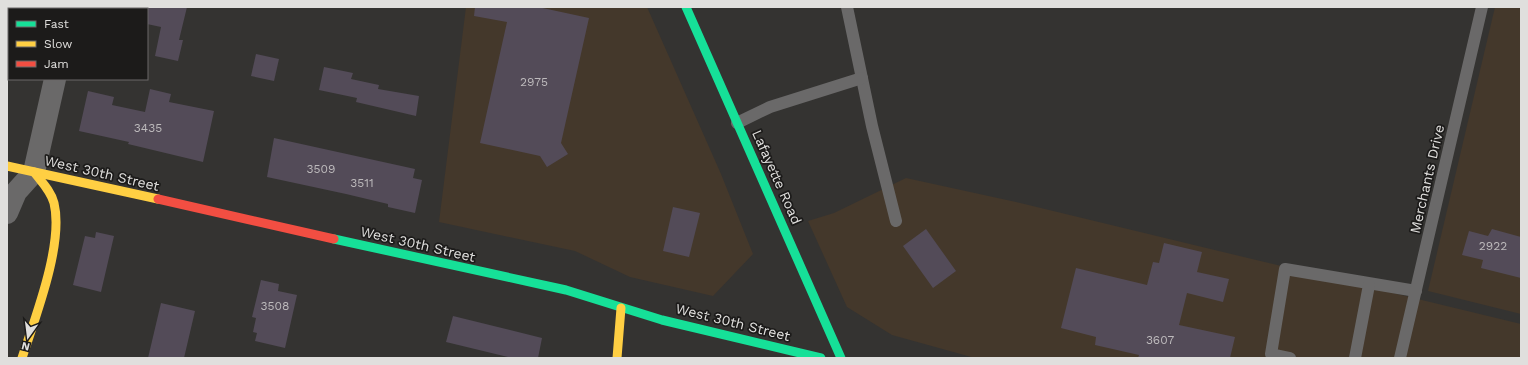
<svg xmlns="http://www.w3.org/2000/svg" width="1528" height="365" font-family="'Work Sans',sans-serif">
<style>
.commercial{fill:#44382b}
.building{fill:#534b58}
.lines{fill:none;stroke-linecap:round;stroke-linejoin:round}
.lane{stroke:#6a6969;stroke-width:12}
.street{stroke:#6a6969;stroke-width:22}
.fast{stroke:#16e098;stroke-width:9}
.slow{stroke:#ffcf43;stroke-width:9}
.jam{stroke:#f24e42;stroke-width:9}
.labels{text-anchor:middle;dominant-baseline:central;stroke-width:3.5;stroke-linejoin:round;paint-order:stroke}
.number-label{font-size:12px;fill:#bdbabc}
.street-label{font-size:14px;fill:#e0dfdd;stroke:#1c1b1a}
</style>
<rect width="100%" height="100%" fill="#343331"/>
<g class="commercial">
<path d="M 466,7 L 647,7 L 721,174 L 753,254 L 713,296 L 630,277 L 575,251 L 439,222 Z"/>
<path d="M 1495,7 L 1521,7 L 1521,314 L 1428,291 Z"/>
<path d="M 906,178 L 1016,202 L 1521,324 L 1521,358 L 975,358 L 892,335 L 847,307 L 808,221 L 834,213 Z"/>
</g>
<g class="building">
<path d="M 147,7 L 187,7 L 179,40 L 183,40 L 178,61 L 155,56 L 161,27 L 147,24 Z"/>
<path d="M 475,7 L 538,7 L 589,18 L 561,143 L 568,154 L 547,167 L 540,156 L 480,143 L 507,22 L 474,16 Z"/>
<path d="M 256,54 L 279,59 L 274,81 L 251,76 Z"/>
<path d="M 324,67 L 353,73 L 351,79 L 379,85 L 378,89 L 419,96 L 416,116 L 356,102 L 357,98 L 319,90 Z"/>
<path d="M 150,89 L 171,94 L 169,102 L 214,111 L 203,162 L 128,144 L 129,142 L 79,131 L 88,91 L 114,97 L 112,105 L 145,112 Z"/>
<path d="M 274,138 L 415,169 L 413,178 L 422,180 L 415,213 L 388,207 L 388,204 L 346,194 L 267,177 Z"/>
<path d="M 673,207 L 700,213 L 689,257 L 663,251 Z"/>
<path d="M 926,229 L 956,271 L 933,288 L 903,246 Z"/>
<path d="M 1492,229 L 1521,237 L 1521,278 L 1481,268 L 1483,260 L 1462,255 L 1469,231 L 1488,236 Z"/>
<path d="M 96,232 L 114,236 L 101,292 L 73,285 L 85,236 L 95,238 Z"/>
<path d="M 1164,243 L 1202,252 L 1197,272 L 1229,279 L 1223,302 L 1187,293 L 1179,325 L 1235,337 L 1230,358 L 1138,358 L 1139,355 L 1095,345 L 1096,337 L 1061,328 L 1076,268 L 1147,285 L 1153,262 L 1159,263 Z"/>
<path d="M 261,280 L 279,284 L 278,291 L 297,295 L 285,348 L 255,341 L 257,333 L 253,332 L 256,318 L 252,317 Z"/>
<path d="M 161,303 L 195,311 L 184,358 L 148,358 Z"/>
<path d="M 453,316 L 542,338 L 538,358 L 512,358 L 446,342 Z"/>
</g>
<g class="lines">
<g class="lane">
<path d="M 847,7 L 872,126 L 896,221"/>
<path d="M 737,123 L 770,107 L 862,78"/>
<path d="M 1290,358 L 1271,354 L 1285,269 L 1416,291"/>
<path d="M 1355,358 L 1369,285"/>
<path d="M 1400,358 L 1482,7"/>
</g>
<g class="street">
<path d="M 71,9 L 71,7"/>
<path d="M 7,213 L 16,192 L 34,172 L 55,79"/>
</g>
<g class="fast">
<path d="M 686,7 L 841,358"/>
<path d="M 334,239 L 566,290 L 662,320 L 821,358"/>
</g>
<g class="slow">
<path d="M 7,166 L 158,199"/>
<path d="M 22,358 C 35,318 64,244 54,203 C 51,191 41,181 34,172"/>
<path d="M 617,358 L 621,308"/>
</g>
<path class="jam" d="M 158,199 L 334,239"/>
</g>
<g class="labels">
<g class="number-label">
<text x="534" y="82">2975</text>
<text x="148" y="128">3435</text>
<text x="321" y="169">3509</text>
<text x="362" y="183">3511</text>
<text x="1493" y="246">2922</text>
<text x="275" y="306">3508</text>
<text x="1160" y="340">3607</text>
</g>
<g class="street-label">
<text transform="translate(102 173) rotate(13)">West 30th Street</text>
<text transform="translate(777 177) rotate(66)">Lafayette Road</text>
<text transform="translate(1427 179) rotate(-77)">Merchants Drive</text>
<text transform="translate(418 244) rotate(13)">West 30th Street</text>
<text transform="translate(733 322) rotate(14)">West 30th Street</text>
</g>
</g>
<rect width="1528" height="365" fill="none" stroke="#e0dfdd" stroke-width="16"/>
<rect x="8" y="8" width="140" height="72" fill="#1c1b1a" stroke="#6a6968"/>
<rect x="16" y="21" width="20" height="6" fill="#16e098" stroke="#6a6968"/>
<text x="44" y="28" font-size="12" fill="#e0dfdd">Fast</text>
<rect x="16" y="41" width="20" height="6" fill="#ffcf43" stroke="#6a6968"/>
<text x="44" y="48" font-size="12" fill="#e0dfdd">Slow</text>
<rect x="16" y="61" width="20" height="6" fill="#f24e42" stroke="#6a6968"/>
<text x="44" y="68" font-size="12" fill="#e0dfdd">Jam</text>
<g transform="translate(28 337) rotate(194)" stroke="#1c1b1a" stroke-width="3" paint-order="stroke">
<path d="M0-3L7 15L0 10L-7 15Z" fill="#e0dfdd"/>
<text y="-6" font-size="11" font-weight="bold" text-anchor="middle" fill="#e0dfdd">N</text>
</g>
</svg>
